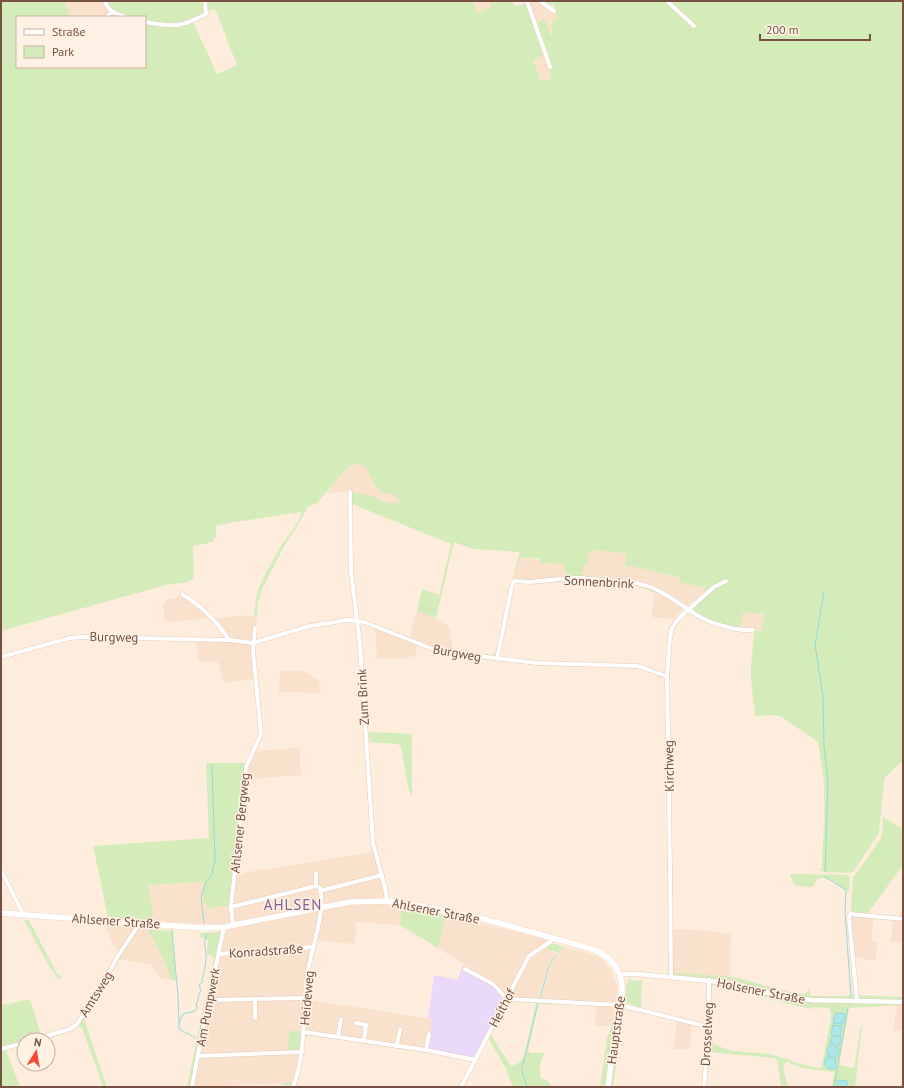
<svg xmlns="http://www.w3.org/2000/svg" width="904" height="1088" font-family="'PT Sans',sans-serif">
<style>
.residential{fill:#f9e1cc}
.education{fill:#ead9fa}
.green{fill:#d4ecba;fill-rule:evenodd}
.water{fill:#afe6e9;stroke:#95d8db}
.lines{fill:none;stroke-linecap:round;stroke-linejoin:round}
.stream{stroke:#95d8db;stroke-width:1}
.minor-casing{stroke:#e4cabb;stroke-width:5}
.tertiary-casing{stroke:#e4cabb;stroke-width:5.5}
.secondary-casing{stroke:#eac9b7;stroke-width:6}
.minor{stroke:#fff;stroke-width:4}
.tertiary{stroke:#fff;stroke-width:4.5}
.secondary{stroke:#fff;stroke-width:5.5}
.labels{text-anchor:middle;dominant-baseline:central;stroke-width:3;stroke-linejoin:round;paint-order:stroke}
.street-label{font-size:13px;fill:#755043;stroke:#fff2e4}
.quarter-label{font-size:15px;letter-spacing:1px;fill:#7f5e99;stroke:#fff2e4}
</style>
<rect width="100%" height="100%" fill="#feeddc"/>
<g class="residential">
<path d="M 64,1 L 107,1 L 116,17 L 70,17 Z"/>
<path d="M 472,1 L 489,1 L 491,7 L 478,14 Z"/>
<path d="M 528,1 L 539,1 L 556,13 L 557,19 L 552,21 L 551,24 L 552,36 L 550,34 L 546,20 L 535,22 Z"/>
<path d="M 544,54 L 552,79 L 542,82 L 533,60 Z"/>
<path d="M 355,464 L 362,465 L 366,468 L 377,488 L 392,493 L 401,502 L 387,503 L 372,496 L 348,492 L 326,493 L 347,468 Z"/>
<path d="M 590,550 L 615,552 L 627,554 L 625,566 L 631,566 L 680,578 L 679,582 L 692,585 L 698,588 L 700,585 L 705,588 L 705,592 L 687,605 L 663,590 L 644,582 L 635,580 L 582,576 L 584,565 L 587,565 Z"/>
<path d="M 519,557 L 541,560 L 541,563 L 565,564 L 565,577 L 531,580 L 513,579 Z"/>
<path d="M 655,591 L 665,596 L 683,607 L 682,610 L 673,619 L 652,617 L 654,593 Z"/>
<path d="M 187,595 L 200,604 L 212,618 L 165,622 L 163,606 L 166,600 Z"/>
<path d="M 417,611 L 434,617 L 447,625 L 450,631 L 454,654 L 417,644 L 415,656 L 399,659 L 377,659 L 375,626 L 409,640 Z"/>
<path d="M 743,612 L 764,614 L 762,630 L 741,631 Z"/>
<path d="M 235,616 L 257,616 L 254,644 L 257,678 L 224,683 L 218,662 L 198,661 L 196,639 L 227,640 L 211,619 Z"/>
<path d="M 280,671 L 304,671 L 319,681 L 320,693 L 279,692 Z"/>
<path d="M 299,748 L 301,775 L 247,779 L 249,763 L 254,754 L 257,751 Z"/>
<path d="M 373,852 L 383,888 L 384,905 L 402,906 L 400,925 L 356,922 L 355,944 L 314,940 L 305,974 L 303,999 L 432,1019 L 427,1050 L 303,1031 L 300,1052 L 293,1083 L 191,1087 L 222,925 L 153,921 L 152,905 L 148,885 L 204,882 L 202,892 L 203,903 L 215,906 L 232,906 L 236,874 Z"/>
<path d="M 903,910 L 903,943 L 891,942 L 893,919 L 897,919 Z"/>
<path d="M 446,915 L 551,940 L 541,946 L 556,953 L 548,964 L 539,999 L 506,997 L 494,983 L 438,948 Z"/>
<path d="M 851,915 L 874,917 L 871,941 L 877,942 L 876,961 L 854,957 Z"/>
<path d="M 104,925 L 148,929 L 167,967 L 171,980 L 159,978 L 152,965 L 122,960 Z"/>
<path d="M 668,929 L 701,930 L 731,934 L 730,977 L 668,972 Z"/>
<path d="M 564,947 L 596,955 L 604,961 L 611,970 L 618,989 L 612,1026 L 595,1026 L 596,1002 L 541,999 L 550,966 L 558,953 Z"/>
<path d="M 897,1005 L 903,1005 L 903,1031 L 893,1030 Z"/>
<path d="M 677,1018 L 692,1022 L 690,1049 L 674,1049 Z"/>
</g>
<path class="education" d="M 463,965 L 494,983 L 506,997 L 473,1058 L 427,1050 L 432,1019 L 428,1018 L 434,975 L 457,980 Z"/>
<g class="green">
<path d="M 1,1 L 64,1 L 70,17 L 17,17 L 17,67 L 145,67 L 145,23 L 178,28 L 193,22 L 217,74 L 237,65 L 215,9 L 210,11 L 208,10 L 208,1 L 472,1 L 478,14 L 491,7 L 489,1 L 512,1 L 514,6 L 527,4 L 544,54 L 533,61 L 542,82 L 552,79 L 549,71 L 551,68 L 535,22 L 546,19 L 550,34 L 552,36 C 553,27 547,25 557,18 L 556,11 L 554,4 L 548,5 L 542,1 L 903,1 L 903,761 C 896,767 888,773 884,780 L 879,833 L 853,872 L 847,873 L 819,871 L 822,868 L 822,864 C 823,838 825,811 824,785 C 823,771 820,757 818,742 L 780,716 L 772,715 L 755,716 C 754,700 750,682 751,666 C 752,654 754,642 754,631 L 762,630 L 764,614 L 743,612 L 741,629 C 724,625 705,620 692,609 L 707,595 L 705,592 L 705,588 L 700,585 L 698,588 L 692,585 L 679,582 L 680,578 L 631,566 L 625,566 L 627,554 L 615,552 L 590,550 L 587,566 L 584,565 L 582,576 L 565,577 L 565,564 L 540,563 L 540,559 L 520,557 L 513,579 L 515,582 L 571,579 L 631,583 L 656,590 L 654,593 L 635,584 L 581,580 L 530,584 L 515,583 L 513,586 L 499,654 L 501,657 L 538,661 L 633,664 L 648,666 L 660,672 L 661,678 L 647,670 L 621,667 L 543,666 L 441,654 L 432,651 L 416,644 L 430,649 L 490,655 L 495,654 L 512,580 L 520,552 L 473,549 L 454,542 L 436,618 L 417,611 L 422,589 L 439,595 L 451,544 L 352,504 L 351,492 L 372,496 L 387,503 L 401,502 L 392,493 L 382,493 L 377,488 L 366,468 L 362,465 L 355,464 L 347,468 L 317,503 L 308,507 L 295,530 L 286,543 L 262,589 L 258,602 L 257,616 L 254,616 C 255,609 255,601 257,594 C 261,580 276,554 284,541 C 290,533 300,523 301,512 L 229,523 L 216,526 L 216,536 L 213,542 L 193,546 L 194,579 L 184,583 L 170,584 L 1,631 Z"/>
<path d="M 107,1 L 203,1 L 203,13 C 177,26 173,25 145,20 L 145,17 L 133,17 L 112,11 Z"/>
<path d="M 369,732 L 412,734 L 412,796 L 409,791 L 401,747 L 398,744 L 370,742 Z"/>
<path d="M 206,763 L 244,763 L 245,764 L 229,906 L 215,906 L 215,908 L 206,908 L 206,903 L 203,903 L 202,892 L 204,882 L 148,885 L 152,905 L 153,921 L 108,917 L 93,846 L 209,838 Z"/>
<path d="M 883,817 L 903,829 L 903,865 L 870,910 L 869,913 L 852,912 L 851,909 L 853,878 L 880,840 L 882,835 Z"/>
<path d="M 790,874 L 847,875 L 850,877 L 849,890 L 848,891 C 840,887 827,874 818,879 C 815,881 814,884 812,887 L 797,886 L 793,883 Z"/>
<path d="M 402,906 L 446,915 L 438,948 L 400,925 Z"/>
<path d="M 24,920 L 29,920 L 56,972 L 62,978 L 59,979 L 50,968 Z"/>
<path d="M 148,929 L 172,931 L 176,981 L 171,980 L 167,967 Z"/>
<path d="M 222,932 L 191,1087 L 187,1087 L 214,958 L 207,954 L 208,940 L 200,937 L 199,933 Z"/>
<path d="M 850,942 L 856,995 L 903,997 L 903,1005 L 849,1008 L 839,1065 L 854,1068 L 861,1025 L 862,1027 L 855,1087 L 847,1087 L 847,1081 L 839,1080 L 837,1087 L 832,1087 L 834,1072 L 802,1068 L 787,1062 L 785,1063 L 783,1068 L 788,1087 L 781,1087 L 777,1060 L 774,1058 L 709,1052 L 705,1087 L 702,1087 L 707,1035 L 707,1029 L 705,1028 L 692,1025 L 692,1022 L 707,1025 L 707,983 L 668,978 L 668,972 L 734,977 L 789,992 L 805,994 L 809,989 L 810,995 L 812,996 L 851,996 L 853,995 L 853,992 L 850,953 ZM 713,985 L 737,989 L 788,1004 L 812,1009 L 814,1007 L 829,1008 L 831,1012 L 831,1019 L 821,1068 C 804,1067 790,1059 773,1055 C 751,1050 735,1056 713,1043 L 710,990 Z"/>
<path d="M 552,943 L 564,947 L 558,953 L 545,948 Z"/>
<path d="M 118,953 L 122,960 L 119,960 L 84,1019 L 107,1087 L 103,1087 L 82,1028 L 78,1026 C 64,1037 42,1040 24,1040 L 24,1045 L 6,1050 L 20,1087 L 1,1087 L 1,998 L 3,1005 L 30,999 L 42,1038 L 69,1031 L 80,1021 Z"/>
<path d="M 642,979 L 641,1008 L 625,1002 L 626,985 L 629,980 L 639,981 Z"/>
<path d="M 506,997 L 555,1000 L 596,1005 L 538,1004 L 528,1051 L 530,1053 L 546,1053 C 539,1058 539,1071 541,1078 L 547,1080 L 552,1087 L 513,1087 L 506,1069 L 489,1039 L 488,1039 L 462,1087 L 458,1087 L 471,1064 L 470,1061 L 466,1059 L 308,1035 L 305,1038 L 303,1058 L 295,1087 L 280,1084 L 293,1082 L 300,1052 L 303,1031 L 473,1058 ZM 513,1002 L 536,1003 L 524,1058 L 519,1063 L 511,1066 L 491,1035 L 506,1005 L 508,1003 Z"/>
<path d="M 616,1007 L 624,1008 L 613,1087 L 600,1087 L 607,1038 L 612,1026 Z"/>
<path d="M 289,1031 L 302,1031 L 300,1049 L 298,1050 L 288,1051 Z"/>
</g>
<g class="water">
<path d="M 837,1013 L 845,1014 L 843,1024 L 833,1023 L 835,1014 Z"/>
<path d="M 833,1025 L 842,1026 L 840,1036 L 831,1034 Z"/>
<path d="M 832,1036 L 841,1037 L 839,1046 L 830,1042 Z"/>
<path d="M 830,1044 L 839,1048 L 837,1057 L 828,1056 L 827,1050 Z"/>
<path d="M 827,1057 L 836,1059 L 835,1069 L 829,1069 L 825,1065 L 825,1059 Z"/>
<path d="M 838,1080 L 847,1081 L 847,1087 L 837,1087 Z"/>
</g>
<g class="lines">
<g class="stream">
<path d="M 824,592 L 815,645 L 823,696 L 824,746 L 828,782 L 825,872"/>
<path d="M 825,877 L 846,890 L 845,912 L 851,996 L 849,996"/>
<path d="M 204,923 L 201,896 L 206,882 L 212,874 L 215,860 L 212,765"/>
<path d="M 172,930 L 178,997 L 179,1023"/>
<path d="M 540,999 L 549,965 L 556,955"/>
<path d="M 196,1038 L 179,1029 L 179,1023 L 183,1014 L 195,1011 L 197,1007 L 196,1003 L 198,1001 L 198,997 L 201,990 L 199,985 L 203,982 L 202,979 C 204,973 206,964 206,958 C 207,950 202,942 207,936 L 205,934"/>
<path d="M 522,1067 L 538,1004"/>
<path d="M 522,1071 L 527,1087"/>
<path d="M 834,1087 L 848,1007"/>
</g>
<g class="minor-casing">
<g id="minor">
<path d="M 105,1 C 108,12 116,14 126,17"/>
<path d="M 527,1 L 550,67"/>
<path d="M 540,1 L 554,11"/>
<path d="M 667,1 L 694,26"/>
<path d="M 106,17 L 112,12"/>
<path d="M 145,22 C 174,27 180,28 206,14 L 205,1"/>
<path d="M 350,492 L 351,571 L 360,645 L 373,843 L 385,888 L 387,901"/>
<path d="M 182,594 C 201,606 217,621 229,640"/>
<path d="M 1,657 L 70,638 L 82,637 L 229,640 L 253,643 L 310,626 L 348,620 L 364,622 L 438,651 L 537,663 L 637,666 C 647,668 657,674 667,676"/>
<path d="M 497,659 L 512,585 L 514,581 L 530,582 L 571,578 L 581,578 C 604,581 631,579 653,588 C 668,595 679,603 692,612 C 707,623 735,631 753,630"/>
<path d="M 1,870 L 23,914"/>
<path d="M 320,891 L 382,875"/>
<path d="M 231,907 L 316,886"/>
<path d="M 233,926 L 231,907 L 246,767 L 261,734 L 253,651 L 255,628"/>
<path d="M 219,954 L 313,947"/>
<path d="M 465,969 L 493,984 L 507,999 L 620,1005 L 709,1027"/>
<path d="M 671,977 L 670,868 L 667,676 L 670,637 L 672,628 L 678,619 L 714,587 L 726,581"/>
<path d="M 209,1000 L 305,998"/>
<path d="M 857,1001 L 849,918 L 850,914 L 903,919"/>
<path d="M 255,1018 L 255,999"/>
<path d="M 356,1023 L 366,1025 L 364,1041"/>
<path d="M 304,1032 L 426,1050 L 475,1060"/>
<path d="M 338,1037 L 341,1019"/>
<path d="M 33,1040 L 70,1029 L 77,1024 L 96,995 L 118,956 L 140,923"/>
<path d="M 397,1046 L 400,1029"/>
<path d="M 1,1049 L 24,1043"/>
<path d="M 426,1050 L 429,1034"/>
<path d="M 198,1056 L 302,1052"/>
<path d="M 192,1087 L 203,1028 L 224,927"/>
<path d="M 293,1087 C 307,1051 302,1012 307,975 C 311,950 326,912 320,888 L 316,886 L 316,873"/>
<path d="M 461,1087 L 529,956 L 550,942 L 553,938"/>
<path d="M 704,1087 L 709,1027 L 709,980"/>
</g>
</g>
<g class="tertiary-casing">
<path id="tertiary" d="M 619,974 L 637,974 L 732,983 L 768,993 L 811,1000 L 903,1002"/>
</g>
<g class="secondary-casing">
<path id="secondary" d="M 1,913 L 203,928 L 224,927 L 350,902 L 387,901 L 417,905 L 484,919 L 589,948 C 602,952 613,960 619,973 C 627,991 617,1022 614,1041 C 612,1056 610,1072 608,1087"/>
</g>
<use href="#minor" class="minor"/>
<use href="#tertiary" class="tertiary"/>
<use href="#secondary" class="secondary"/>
</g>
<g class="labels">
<g class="street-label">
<text transform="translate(599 582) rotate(3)">Sonnenbrink</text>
<text transform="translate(114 637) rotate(1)">Burgweg</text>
<text transform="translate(457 653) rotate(10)">Burgweg</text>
<text transform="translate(363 697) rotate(-93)">Zum Brink</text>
<text transform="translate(669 766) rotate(-91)">Kirchweg</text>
<text transform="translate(240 823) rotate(-84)">Ahlsener Bergweg</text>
<text transform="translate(436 911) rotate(11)">Ahlsener Straße</text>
<text transform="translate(116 921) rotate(4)">Ahlsener Straße</text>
<text transform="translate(266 951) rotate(-4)">Konradstraße</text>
<text transform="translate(761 991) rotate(11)">Holsener Straße</text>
<text transform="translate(96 994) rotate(-58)">Amtsweg</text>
<text transform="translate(307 998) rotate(-85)">Heideweg</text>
<text transform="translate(208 1007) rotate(-79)">Am Pumpwerk</text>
<text transform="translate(502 1008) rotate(-62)">Heithof</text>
<text transform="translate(616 1030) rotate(-82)">Hauptstraße</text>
<text transform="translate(707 1034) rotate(-87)">Drosselweg</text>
</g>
<g class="quarter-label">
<text x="293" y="904">AHLSEN</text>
</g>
</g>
<rect width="904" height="1088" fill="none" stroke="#755043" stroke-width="4"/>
<rect x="16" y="16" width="130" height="52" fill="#fff2e4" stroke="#c8b1a4"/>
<rect x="24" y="29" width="20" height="6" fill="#ffffff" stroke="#c8b1a4"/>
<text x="52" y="36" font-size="12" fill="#755043">Straße</text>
<rect x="24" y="46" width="20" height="12" fill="#d4ecba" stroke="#c8b1a4"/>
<text x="52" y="56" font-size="12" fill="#755043">Park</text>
<g transform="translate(36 1052) rotate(11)"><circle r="19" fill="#fff2e4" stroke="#c8b1a4"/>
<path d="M0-3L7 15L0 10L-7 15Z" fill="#f54b34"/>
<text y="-6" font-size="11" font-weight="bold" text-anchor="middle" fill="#755043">N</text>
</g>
<path d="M760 34v6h110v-6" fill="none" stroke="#755043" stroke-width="2"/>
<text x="766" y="34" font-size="12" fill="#755043" stroke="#fff2e4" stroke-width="3" paint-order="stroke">200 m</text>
</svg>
